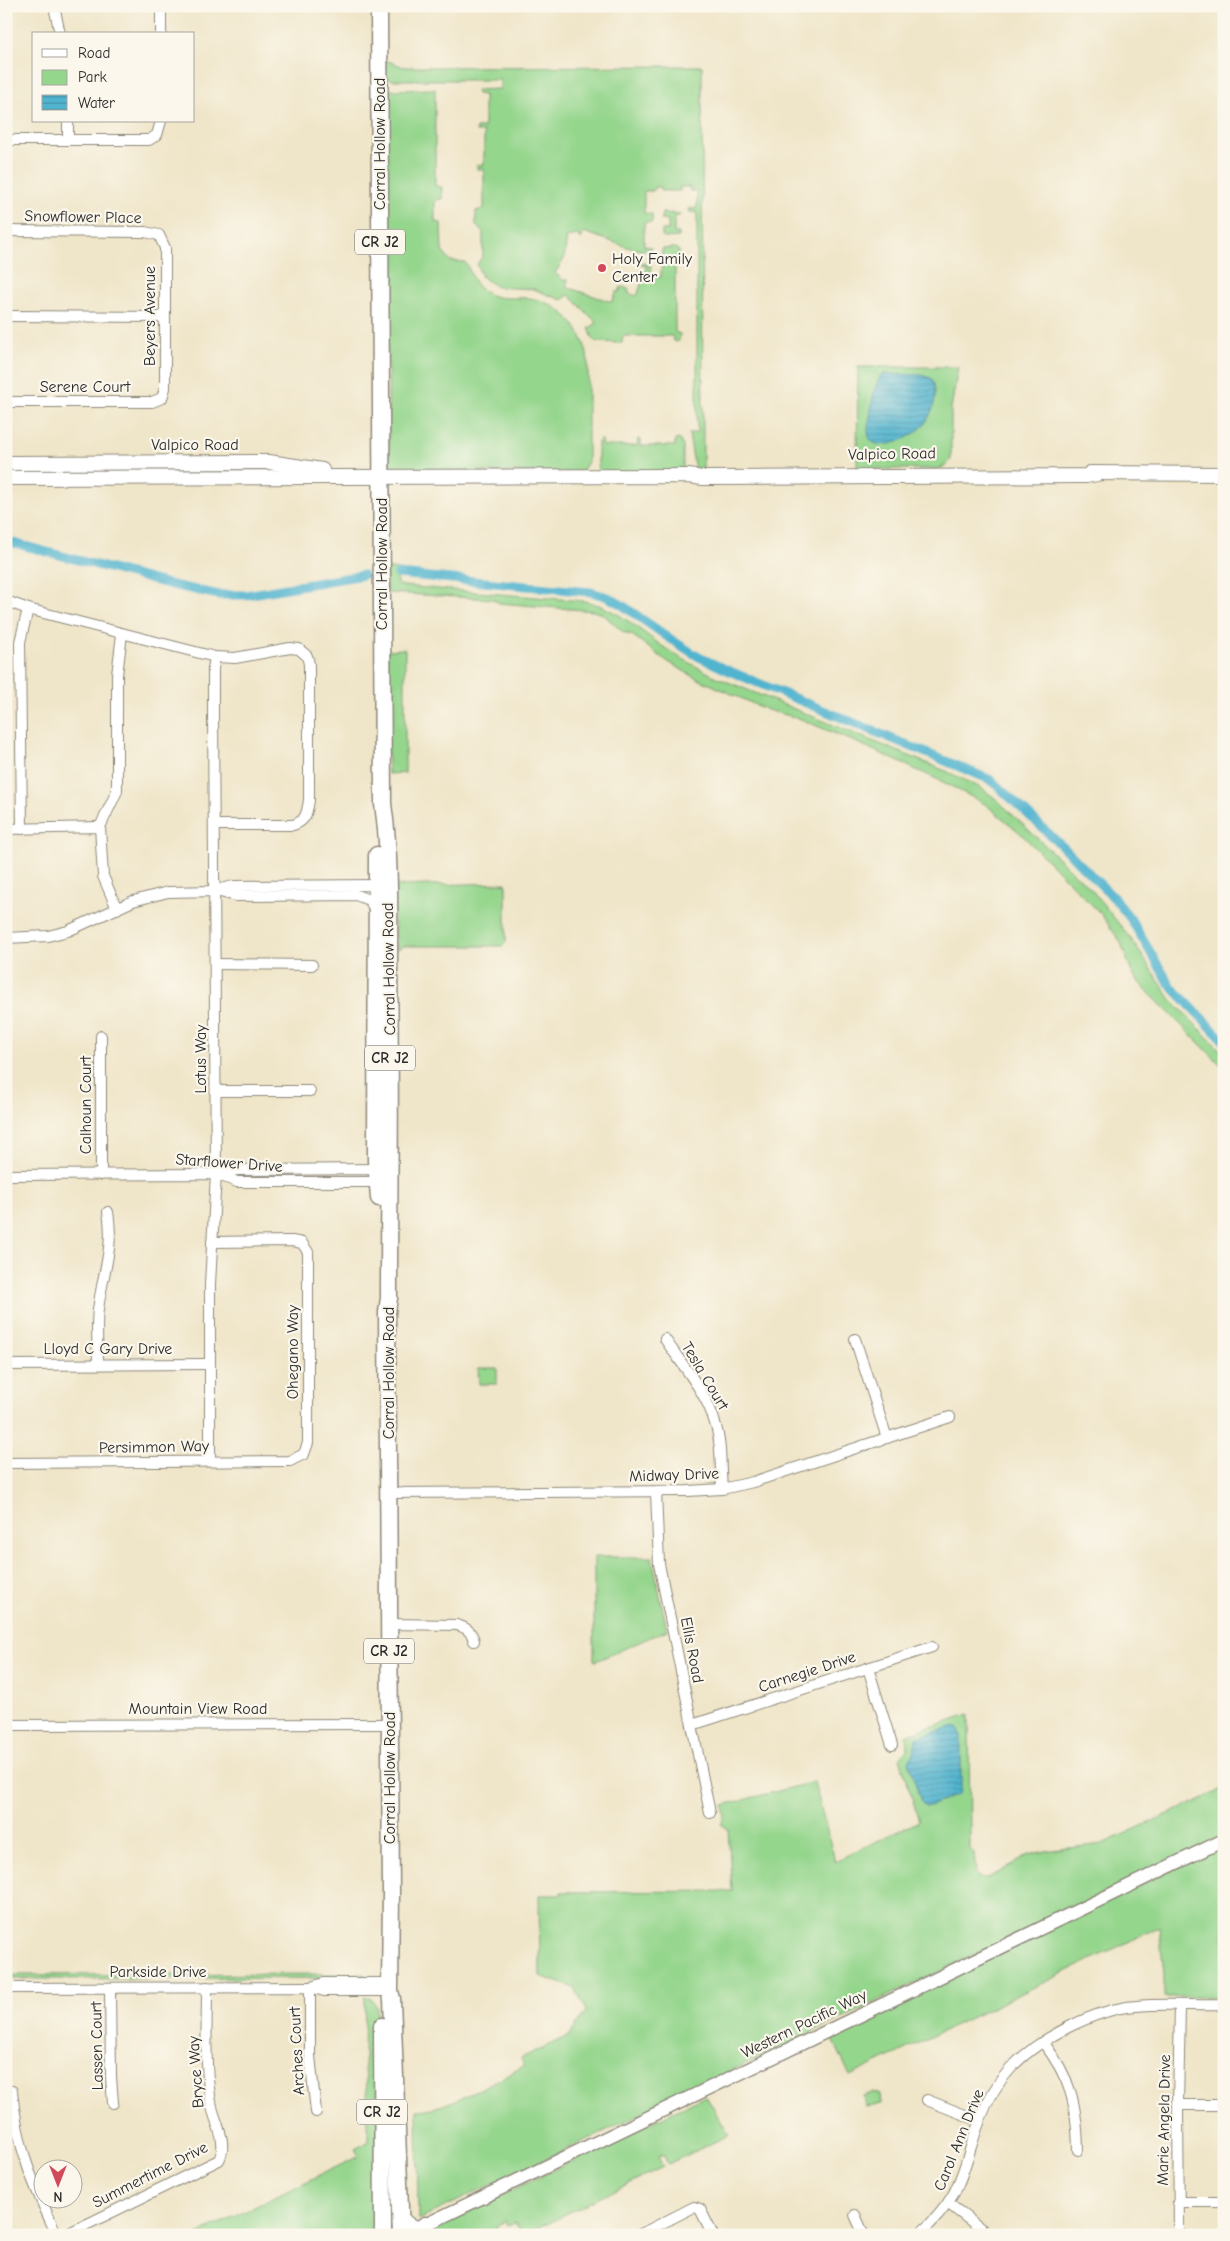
<svg xmlns="http://www.w3.org/2000/svg" width="1230" height="2241" font-family="'Comic Neue',sans-serif">
<style>
.green{fill:#95d68d;stroke:#60805c}
.water{fill:url(#water-rules);stroke:#3e707d}
.lines{fill:none;stroke-linecap:round;stroke-linejoin:round}
.canal{stroke:#51b4cf;stroke-width:9}
.minor-casing{stroke:#8d887a;stroke-width:12}
.tertiary-casing{stroke:#8d887a;stroke-width:15}
.secondary-casing{stroke:#8d887a;stroke-width:16}
.primary-casing{stroke:#8d887a;stroke-width:19}
.minor{stroke:#fff;stroke-width:10}
.tertiary{stroke:#fff;stroke-width:12}
.secondary{stroke:#fff;stroke-width:14}
.primary{stroke:#fff;stroke-width:16}
.poi-dot{fill:#d1495b;stroke:#fbf7ec;stroke-width:2}
.labels{text-anchor:middle;dominant-baseline:central;stroke-width:4.5;stroke-linejoin:round;paint-order:stroke}
.shield{fill:#fbf7ec;stroke:#696865;stroke-width:1}
.shield-label{font-size:15px;font-weight:bold;fill:#2b2b2b}
.street-label{font-size:16px;fill:#2b2b2b;stroke:#fbf7ec}
.poi-label{font-size:16px;fill:#2b2b2b;stroke:#fbf7ec;text-anchor:start}
</style>
<defs>
<pattern id="water-rules" width="6" height="5" patternUnits="userSpaceOnUse" patternTransform="scale(1.25)"><rect width="6" height="5" fill="#51b4cf"/><path d="M0 2.5h6" fill="none" stroke="#4393a8"/></pattern>
</defs>
<rect width="100%" height="100%" fill="#fbf7ec"/>
<filter id="ink" filterUnits="userSpaceOnUse"><feTurbulence type="fractalNoise" baseFrequency=".02" numOctaves="2"/><feDisplacementMap in="SourceGraphic" scale="10" xChannelSelector="R" yChannelSelector="G"/><feConvolveMatrix kernelMatrix="1 2 1 2 8 2 1 2 1" color-interpolation-filters="sRGB"/></filter>
<filter id="wash" filterUnits="userSpaceOnUse"><feTurbulence type="fractalNoise" baseFrequency=".0096" numOctaves="4" result="noise"/><feDisplacementMap in="SourceGraphic" scale="20" xChannelSelector="R" yChannelSelector="G"/><feGaussianBlur stdDeviation="1.12" result="paint"/><feColorMatrix in="noise" values="0 0 0 0 0 0 0 0 0 0 0 0 0 0 0 0 0 1.4 0 .05"/><feComposite in="paint" operator="in"/></filter>
<g filter="url(#wash)">
<rect width="100%" height="100%" fill="#efe5c8"/>
<g class="green">
<path d="M 385,60 L 404,67 L 702,66 L 703,472 L 698,472 L 694,465 L 689,434 L 697,432 L 697,212 L 690,212 L 689,209 L 697,208 L 697,191 L 690,191 L 690,187 L 680,187 L 680,191 L 661,191 L 661,187 L 655,187 L 653,191 L 644,191 L 644,213 L 652,214 L 652,222 L 644,223 L 644,246 L 651,247 L 650,251 L 633,249 L 584,232 L 581,239 L 578,235 L 567,237 L 564,259 L 555,273 L 563,280 L 568,280 L 566,287 L 612,302 L 616,292 L 619,292 L 621,287 L 629,289 L 628,293 L 637,296 L 647,267 L 637,263 L 638,261 L 651,266 L 652,277 L 661,277 L 662,249 L 675,248 L 679,251 L 679,257 L 675,257 L 675,332 L 680,334 L 679,341 L 674,342 L 673,336 L 623,336 L 622,343 L 596,342 L 593,339 L 589,328 L 597,323 L 569,295 L 562,300 L 533,289 L 497,287 L 482,277 L 477,265 L 483,255 L 483,233 L 476,225 L 476,211 L 484,209 L 484,169 L 477,169 L 477,165 L 484,165 L 484,132 L 476,132 L 476,128 L 484,128 L 484,95 L 477,94 L 476,90 L 500,89 L 500,80 L 392,80 L 385,75 Z"/>
<path d="M 435,89 L 435,186 L 442,187 L 442,199 L 435,200 L 435,222 L 441,223 L 442,251 L 450,261 L 465,262 C 472,273 472,283 483,291 C 497,301 513,297 529,298 C 561,302 585,330 588,361 L 588,462 L 582,472 L 395,472 L 389,467 L 385,95 L 392,90 Z"/>
<path d="M 662,213 L 680,214 L 679,216 L 674,217 L 674,233 L 679,233 L 679,237 L 664,238 L 662,236 L 662,230 L 668,230 L 668,220 L 661,219 Z"/>
<path d="M 858,367 L 958,367 L 951,409 L 951,459 L 947,465 L 939,469 L 857,469 Z"/>
<path d="M 601,439 L 602,446 L 637,446 L 638,439 L 641,440 L 641,446 L 675,446 L 675,440 L 679,439 L 683,446 L 683,467 L 677,472 L 601,473 L 598,468 L 598,442 Z"/>
<path d="M 386,568 L 398,570 L 397,584 L 403,586 L 584,601 C 617,607 641,632 668,650 C 683,660 700,668 716,677 L 946,771 L 981,788 L 995,798 L 1091,889 L 1131,939 L 1170,998 L 1224,1054 L 1224,1068 L 1142,986 L 1132,973 L 1121,943 L 1101,914 L 1018,831 L 985,804 L 943,782 L 860,744 L 798,718 L 767,710 L 694,677 L 665,660 L 632,635 L 623,632 L 603,614 L 594,611 L 499,603 L 493,599 L 387,593 Z"/>
<path d="M 405,649 L 405,773 L 388,774 L 387,650 Z"/>
<path d="M 506,883 L 506,942 L 503,946 L 403,946 L 397,950 L 391,886 Z"/>
<path d="M 478,1368 L 497,1368 L 497,1384 L 479,1384 Z"/>
<path d="M 594,1557 L 652,1557 L 667,1630 L 596,1661 L 594,1660 Z"/>
<path d="M 969,1714 L 970,1849 L 974,1853 L 976,1875 L 979,1877 L 988,1879 L 1028,1855 L 1045,1851 L 1102,1844 L 1224,1789 L 1224,1836 L 418,2220 L 417,2110 C 447,2110 496,2080 524,2066 L 521,2058 L 570,2035 L 586,2011 L 575,1988 L 540,1976 L 539,1895 L 561,1895 L 561,1892 L 732,1891 L 728,1829 L 721,1824 L 725,1817 L 723,1805 L 814,1782 L 835,1861 L 919,1821 L 900,1758 L 907,1750 L 906,1735 Z"/>
<path d="M 1224,1845 L 1224,1997 L 1164,1997 L 1164,1974 L 1159,1927 L 850,2076 L 831,2035 Z"/>
<path d="M 364,1974 L 367,1978 L 6,1979 L 6,1975 Z"/>
<path d="M 365,1996 L 371,1998 L 377,2007 L 378,2235 L 197,2235 L 359,2156 L 355,2149 L 368,2142 L 368,2102 L 364,2059 Z"/>
<path d="M 872,2093 L 880,2094 L 881,2104 L 865,2106 L 863,2096 Z"/>
<path d="M 706,2096 L 729,2135 L 668,2164 L 663,2154 L 658,2156 L 663,2167 L 522,2235 L 515,2222 L 507,2225 L 505,2221 L 496,2226 L 501,2235 L 420,2235 Z"/>
</g>
<g class="water">
<path d="M 883,374 L 921,375 L 931,378 C 941,392 932,417 921,428 C 913,437 876,455 869,437 C 866,430 870,418 871,410 C 873,399 874,382 883,374 Z"/>
<path d="M 954,1726 L 958,1728 L 961,1734 L 961,1791 L 959,1794 L 930,1806 L 925,1806 L 921,1802 L 910,1766 L 909,1761 L 914,1753 L 916,1738 Z"/>
</g>
<g class="lines">
<g class="canal">
<path d="M 6,541 L 172,585 L 219,595 L 246,595 L 363,575"/>
<path d="M 398,574 L 591,592 L 608,597 L 622,605 L 672,640 L 699,657 L 727,670 L 991,780 L 1062,846 L 1114,898 L 1130,918 L 1170,985 L 1224,1041"/>
</g>
</g>
</g>
<g filter="url(#ink)">
<g class="lines">
<g class="minor-casing">
<g id="minor">
<path d="M 54,6 L 60,34"/>
<path d="M 161,6 L 161,34"/>
<path d="M 6,140 L 149,140 L 157,135 L 161,121"/>
<path d="M 68,140 L 68,121"/>
<path d="M 6,231 L 145,232 L 159,235 L 165,248 L 165,388 L 162,398 L 152,402 L 6,402"/>
<path d="M 6,316 L 164,317"/>
<path d="M 6,601 L 28,609 L 215,657 L 235,658 L 290,648 L 299,649 L 307,656 L 309,664 L 309,800 C 307,813 306,821 293,825 L 215,825"/>
<path d="M 100,827 L 117,791 L 117,675 L 122,634"/>
<path d="M 6,829 L 100,827 L 103,876 L 117,909"/>
<path d="M 22,829 L 20,642 L 28,609"/>
<path d="M 216,890 L 234,886 L 376,885 L 380,888"/>
<path d="M 6,938 L 48,936 L 68,931 L 133,901 L 168,892 L 216,891 L 236,896 L 356,895 L 369,900 L 376,911"/>
<path d="M 216,964 L 312,965"/>
<path d="M 101,1036 L 101,1175"/>
<path d="M 216,1091 L 310,1091"/>
<path d="M 217,1174 L 237,1170 L 377,1169 L 381,1172"/>
<path d="M 6,1175 L 216,1174 L 237,1182 L 378,1182 L 381,1180"/>
<path d="M 665,1339 C 682,1365 707,1393 715,1423 C 722,1444 720,1467 722,1489"/>
<path d="M 855,1339 L 887,1438"/>
<path d="M 98,1364 C 98,1344 95,1322 99,1303 C 104,1269 114,1247 108,1212"/>
<path d="M 6,1365 L 210,1364"/>
<path d="M 210,1461 L 210,1284 L 216,1174 L 213,711 L 213,669 L 215,657"/>
<path d="M 6,1463 L 290,1461 L 304,1454 L 308,1443 L 308,1252 L 302,1243 L 292,1241 L 212,1242"/>
<path d="M 656,1492 L 659,1564 L 710,1813"/>
<path d="M 388,1493 L 688,1491 L 722,1489 L 753,1482 L 950,1417"/>
<path d="M 389,1624 L 457,1625 C 467,1628 472,1632 474,1641"/>
<path d="M 868,1668 L 892,1745"/>
<path d="M 6,1725 L 390,1724"/>
<path d="M 692,1725 L 932,1647"/>
<path d="M 310,1987 L 310,2056 L 316,2112"/>
<path d="M 311,1987 L 324,1983 L 390,1983"/>
<path d="M 6,1988 L 310,1987 L 324,1991 L 390,1991"/>
<path d="M 110,1988 L 111,2077 L 113,2103"/>
<path d="M 1043,2042 C 1071,2078 1077,2105 1078,2150"/>
<path d="M 12,2091 C 18,2150 32,2182 57,2235"/>
<path d="M 927,2100 L 980,2121"/>
<path d="M 1178,2105 L 1224,2105"/>
<path d="M 1178,2202 L 1224,2202"/>
<path d="M 949,2204 L 989,2235"/>
<path d="M 855,2215 L 864,2235"/>
<path d="M 65,2235 L 219,2160 C 228,2143 216,2124 212,2107 C 204,2068 207,2027 207,1987"/>
<path d="M 639,2235 L 694,2207 L 700,2209 L 713,2235"/>
<path d="M 918,2235 C 964,2196 961,2171 980,2120 C 987,2101 998,2082 1011,2068 C 1039,2038 1096,2009 1136,2006 C 1165,2003 1195,2006 1224,2005"/>
<path d="M 1179,2235 L 1178,2105 L 1180,2006"/>
</g>
</g>
<g class="tertiary-casing">
<path id="tertiary" d="M 401,2214 C 406,2225 414,2229 425,2225 L 1224,1840"/>
</g>
<g class="secondary-casing">
<g id="secondary">
<path d="M 6,463 L 269,462 L 322,470"/>
<path d="M 1090,473 L 1224,474"/>
<path d="M 6,478 L 688,476 L 703,478 L 1086,476 L 1097,474"/>
</g>
</g>
<g class="primary-casing">
<g id="primary">
<path d="M 379,6 L 383,804 C 391,859 389,915 389,971 C 391,1080 389,1189 389,1298 L 387,1312 L 391,1892 L 390,1991 L 392,1999 L 401,2235"/>
<path d="M 377,855 L 376,1160 L 379,1198"/>
<path d="M 382,2026 L 383,2235"/>
<path d="M 414,2235 L 425,2225"/>
</g>
</g>
<use href="#minor" class="minor"/>
<use href="#tertiary" class="tertiary"/>
<use href="#secondary" class="secondary"/>
<use href="#primary" class="primary"/>
</g>
</g>
<circle class="poi-dot" cx="602" cy="268" r="5"/>
<g class="labels">
<g class="shield">
<rect x="355" y="229.5" width="50" height="25" rx="4"/>
<rect x="365" y="1045.5" width="50" height="25" rx="4"/>
<rect x="364" y="1638.5" width="50" height="25" rx="4"/>
<rect x="357" y="2099.5" width="50" height="25" rx="4"/>
</g>
<g class="shield-label">
<text x="380" y="242">CR J2</text>
<text x="390" y="1058">CR J2</text>
<text x="389" y="1651">CR J2</text>
<text x="382" y="2112">CR J2</text>
</g>
<g class="street-label">
<text transform="translate(380 144) rotate(-90)">Corral Hollow Road</text>
<text transform="translate(83 217) rotate(1)">Snowflower Place</text>
<text transform="translate(150 316) rotate(-90)">Beyers Avenue</text>
<text x="85" y="387">Serene Court</text>
<text x="195" y="445">Valpico Road</text>
<text transform="translate(892 454) rotate(-1)">Valpico Road</text>
<text transform="translate(382 564) rotate(-90)">Corral Hollow Road</text>
<text transform="translate(389 969) rotate(-91)">Corral Hollow Road</text>
<text transform="translate(201 1059) rotate(-90)">Lotus Way</text>
<text transform="translate(86 1105) rotate(-90)">Calhoun Court</text>
<text transform="translate(229 1163) rotate(4)">Starflower Drive</text>
<text x="108" y="1349">Lloyd C Gary Drive</text>
<text transform="translate(293 1352) rotate(-90)">Ohegano Way</text>
<text transform="translate(389 1373) rotate(-90)">Corral Hollow Road</text>
<text transform="translate(705 1376) rotate(59)">Tesla Court</text>
<text transform="translate(154 1447) rotate(-1)">Persimmon Way</text>
<text transform="translate(674 1475) rotate(-2)">Midway Drive</text>
<text transform="translate(692 1650) rotate(79)">Ellis Road</text>
<text transform="translate(807 1672) rotate(-18)">Carnegie Drive</text>
<text x="198" y="1709">Mountain View Road</text>
<text transform="translate(390 1778) rotate(-90)">Corral Hollow Road</text>
<text x="158" y="1972">Parkside Drive</text>
<text transform="translate(804 2024) rotate(-26)">Western Pacific Way</text>
<text transform="translate(97 2046) rotate(-91)">Lassen Court</text>
<text transform="translate(297 2051) rotate(-93)">Arches Court</text>
<text transform="translate(196 2072) rotate(-94)">Bryce Way</text>
<text transform="translate(1164 2120) rotate(-89)">Marie Angela Drive</text>
<text transform="translate(959 2140) rotate(-68)">Carol Ann Drive</text>
<text transform="translate(150 2175) rotate(-27)">Summertime Drive</text>
</g>
<g class="poi-label">
<text x="612" y="259">Holy Family<tspan x="612" dy="18">Center</tspan></text>
</g>
</g>
<rect width="1230" height="2241" fill="none" stroke="#fbf7ec" stroke-width="25"/>
<rect x="32" y="32" width="162" height="90" fill="#fbf7ec" stroke="#a8a59f"/>
<rect x="42" y="49" width="25" height="8" fill="#ffffff" stroke="#a8a59f"/>
<text x="78" y="58" font-size="15" fill="#2b2b2b">Road</text>
<rect x="42" y="70" width="25" height="15" fill="#95d68d" stroke="#a8a59f"/>
<text x="78" y="82" font-size="15" fill="#2b2b2b">Park</text>
<rect x="42" y="95" width="25" height="15" fill="url(#water-rules)" stroke="#a8a59f"/>
<text x="78" y="108" font-size="15" fill="#2b2b2b">Water</text>
<g transform="translate(58 2184) rotate(180)"><circle r="24" fill="#fbf7ec" stroke="#a8a59f"/>
<path d="M0-4L9 19L0 12L-9 19Z" fill="#d1495b"/>
<text y="-8" font-size="14" font-weight="bold" text-anchor="middle" fill="#2b2b2b">N</text>
</g>
</svg>
